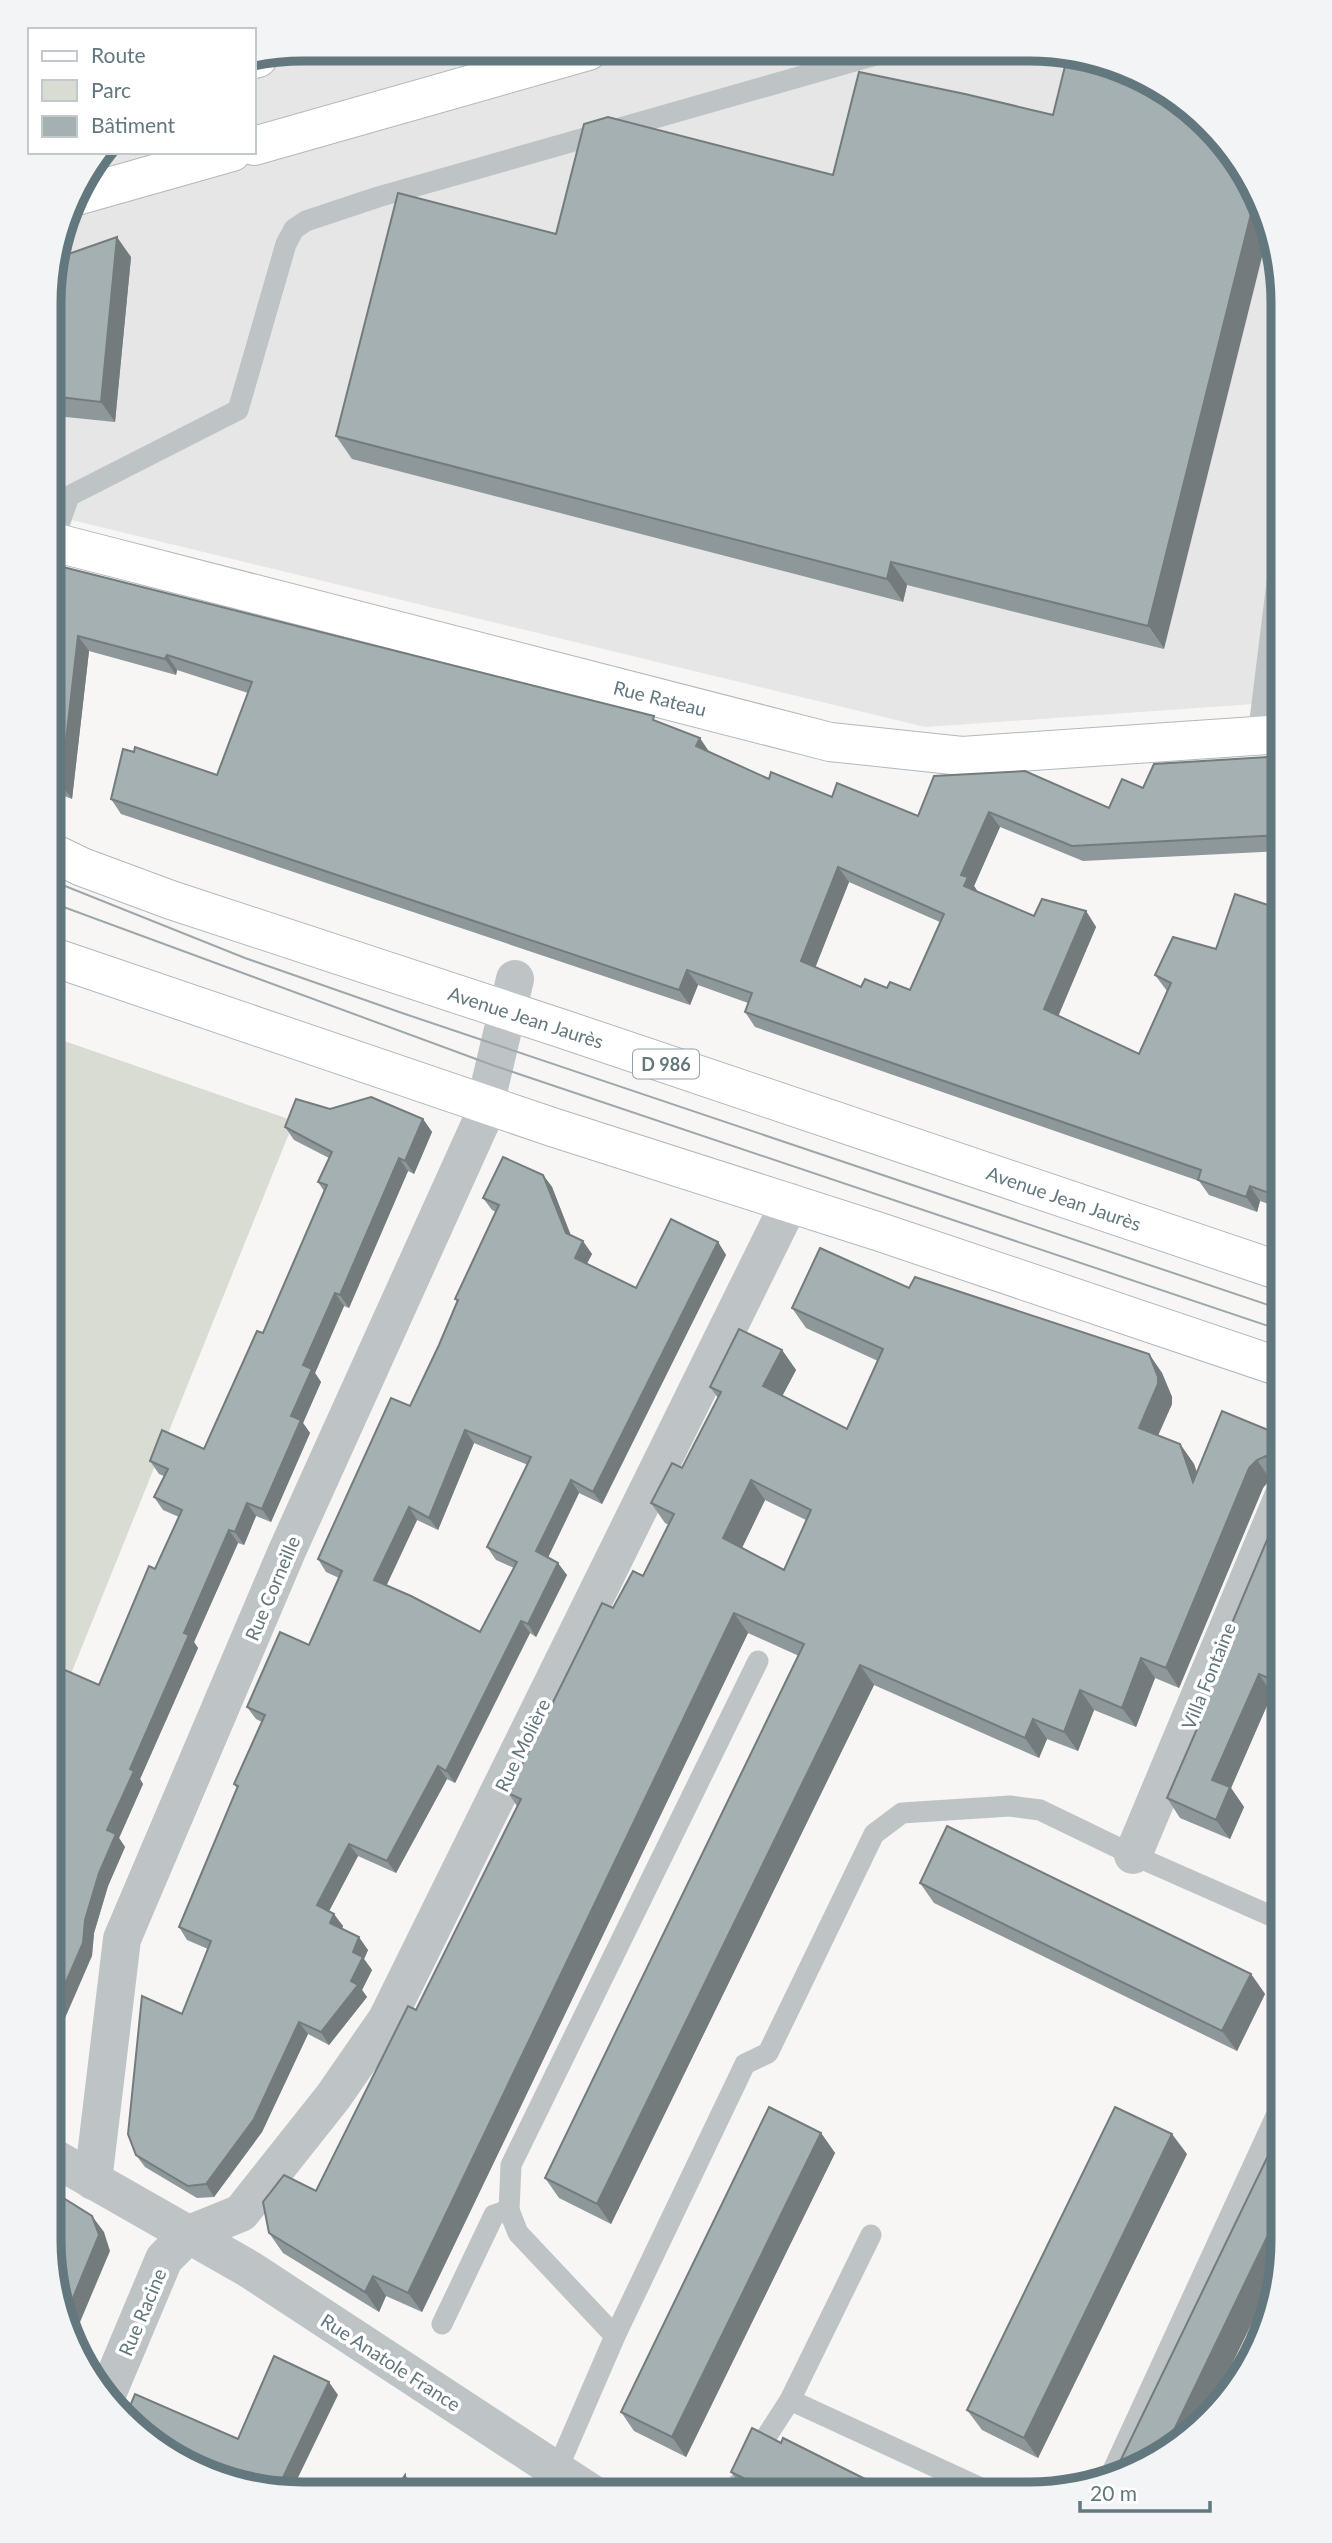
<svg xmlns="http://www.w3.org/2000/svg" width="1332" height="2543" font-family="Lato,sans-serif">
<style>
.built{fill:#e5e6e5}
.green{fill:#d8dcd3}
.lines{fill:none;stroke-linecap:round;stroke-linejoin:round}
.secondary-casing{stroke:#b1b8bb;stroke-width:40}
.primary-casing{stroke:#b2b8bb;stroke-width:40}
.highway-casing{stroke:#b2b7b9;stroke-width:40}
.lane{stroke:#bec4c6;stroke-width:21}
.street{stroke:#bec4c6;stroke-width:38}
.secondary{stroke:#fff;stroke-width:38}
.primary{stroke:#fff;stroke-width:38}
.highway{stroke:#fff;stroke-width:38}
.tram{stroke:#9ea7ab;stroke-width:2}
.wall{fill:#8e979a;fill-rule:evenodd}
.shaded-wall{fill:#747b7d}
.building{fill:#a5b0b3;stroke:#747b7d;stroke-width:2;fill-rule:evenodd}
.labels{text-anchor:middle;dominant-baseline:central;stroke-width:7;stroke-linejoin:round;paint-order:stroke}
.shield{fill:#fff;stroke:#92a0a5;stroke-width:2}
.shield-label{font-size:18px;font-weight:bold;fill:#63777e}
.street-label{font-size:19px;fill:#63777e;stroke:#fff}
.rim{fill:none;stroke:#63777e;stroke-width:9}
</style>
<rect width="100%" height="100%" fill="#f7f6f4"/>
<path class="built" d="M 303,49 L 1078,54 L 1270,222 L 1283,303 L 1283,702 L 925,727 L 51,515 L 51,270 L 75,190 L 105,152 L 254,152 L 254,59 Z"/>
<path class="green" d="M 50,1036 L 294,1121 L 50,1726 Z"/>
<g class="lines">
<g class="secondary-casing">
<path id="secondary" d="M 51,543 L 53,542 L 830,742 L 962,756 L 1283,734"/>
</g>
<g class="primary-casing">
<g id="primary">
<path d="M 51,852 L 82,867 L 171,900 L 560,1028 L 1283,1272"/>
<path d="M 50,956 L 552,1127 L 880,1232 L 1283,1368"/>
</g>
</g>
<g class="highway-casing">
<g id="highway">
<path d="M 254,59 L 258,58"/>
<path d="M 254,146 L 588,51"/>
<path d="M 73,197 L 232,152"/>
</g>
</g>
<g class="lane">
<path d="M 53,542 L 69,496 L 238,410 L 286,244 L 294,229 L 306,221 L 378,197 L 883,53"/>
<path d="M 1258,736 L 1283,534"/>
<path d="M 442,2324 L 494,2215 L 509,2210"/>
<path d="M 615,2336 L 518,2233 L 509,2210 L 511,2165 L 758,1661"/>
<path d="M 790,2400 L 994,2494"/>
<path d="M 752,2459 L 790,2400 L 871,2235"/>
<path d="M 557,2470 L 615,2336 L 745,2064 L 768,2053 L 874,1834 L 902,1813 L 1010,1806 L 1040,1810 L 1133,1855 L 1283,1921"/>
<path d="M 1108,2481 L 1282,2103"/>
<path d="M 735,2493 L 739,2483"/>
</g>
<g class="street">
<path d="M 1133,1855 L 1283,1497"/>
<path d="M 49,2155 L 249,2269 L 591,2493"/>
<path d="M 93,2181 L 122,1939 L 287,1551 L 481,1122 L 515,979"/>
<path d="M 106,2397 L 164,2259 L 189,2234 L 241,2213 L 333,2097 L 387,2019 L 790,1202"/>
</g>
<use href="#secondary" class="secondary"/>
<use href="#primary" class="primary"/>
<use href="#highway" class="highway"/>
<g class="tram">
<path d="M 50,880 L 245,958 L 405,1014 L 1283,1310"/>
<path d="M 50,902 L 495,1066 L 1283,1331"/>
</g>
</g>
<g class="wall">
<path d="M 833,175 L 1164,649 L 907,585 L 903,602 L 352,459 L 336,436 L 556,234 Z"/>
<path d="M 131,257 L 115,422 L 56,416 L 51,409 L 51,311 Z"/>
<path d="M 51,564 L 658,722 L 710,753 L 769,779 L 832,797 L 918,816 L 934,776 L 1109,808 L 1143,788 L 1283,756 L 1283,851 L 1083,861 L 1000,827 L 974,886 L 978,892 L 1034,916 L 1086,911 L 1096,927 L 1058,1015 L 1139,1054 L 1167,991 L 1155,975 L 1216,949 L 1283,910 L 1283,1209 L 1260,1201 L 1257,1212 L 1209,1195 L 1199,1181 L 755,1027 L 745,1012 L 748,1003 L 698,985 L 690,1005 L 121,814 L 111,799 L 217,775 L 248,693 L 177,670 L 176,675 L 89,651 L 72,799 L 51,791 ZM 849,882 L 940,922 L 910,990 L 861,987 L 815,967 Z"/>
<path d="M 330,1109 L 423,1119 L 432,1132 L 414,1174 L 408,1171 L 349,1308 L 344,1306 L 315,1373 L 321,1382 L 303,1423 L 310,1433 L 271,1522 L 256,1516 L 244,1545 L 238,1543 L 194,1642 L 198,1648 L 140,1779 L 143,1784 L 119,1838 L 125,1847 L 108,1886 L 94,1933 L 92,1956 L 99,1685 L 155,1569 L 179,1517 L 163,1510 L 154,1497 L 164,1476 L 159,1474 L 150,1461 L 204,1449 L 263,1333 L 324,1191 L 318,1182 L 329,1158 L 294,1140 L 285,1127 Z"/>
<path d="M 543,1175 L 552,1187 L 571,1236 L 592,1254 L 587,1264 L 636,1288 L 718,1242 L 726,1255 L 602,1504 L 579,1493 L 548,1557 L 567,1575 L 536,1637 L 530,1633 L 455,1783 L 447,1779 L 396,1873 L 358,1856 L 329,1911 L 343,1926 L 342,1929 L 368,1950 L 364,1959 L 372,1970 L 362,1990 L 367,1997 L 329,2045 L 308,2034 L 262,2132 L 214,2197 L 197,2198 L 145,2167 L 136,2155 L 182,2014 L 208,1949 L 187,1940 L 179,1927 L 237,1788 L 234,1784 L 262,1722 L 256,1719 L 247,1707 L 309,1645 L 339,1578 L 326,1572 L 318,1559 L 410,1406 L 439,1345 L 458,1302 L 455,1299 L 496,1212 L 492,1210 L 483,1198 ZM 474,1443 L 528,1465 L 487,1547 L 496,1560 L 514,1568 L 480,1632 L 386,1586 L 417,1520 L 438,1530 Z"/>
<path d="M 909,1288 L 1149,1354 L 1162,1373 L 1172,1397 L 1172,1404 L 1158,1436 L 1180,1444 L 1194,1464 L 1197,1473 L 1283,1438 L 1283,1476 L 1280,1475 L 1270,1479 L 1263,1488 L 1179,1688 L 1155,1678 L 1136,1727 L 1094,1710 L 1078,1751 L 1047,1739 L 1039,1758 L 874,1685 L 611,2224 L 559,2198 L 545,2178 L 799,1656 L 748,1633 L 422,2312 L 386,2296 L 379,2312 L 283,2253 L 269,2233 L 316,2191 L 416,2010 L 517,1806 L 508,1793 L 613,1608 L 643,1576 L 669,1525 L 665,1523 L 651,1503 L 682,1468 L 718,1398 L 710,1387 L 782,1350 L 796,1370 L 782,1396 L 847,1429 L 878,1361 L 806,1328 L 792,1308 ZM 765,1500 L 806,1520 L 784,1570 L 742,1548 Z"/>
<path d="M 1283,1502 L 1283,1698 L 1272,1694 L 1231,1788 L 1244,1807 L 1230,1839 L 1180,1818 L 1167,1798 L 1201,1720 L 1195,1711 Z"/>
<path d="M 920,1883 L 1251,1974 L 1265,1994 L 1237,2051 L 934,1903 Z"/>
<path d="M 821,2133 L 835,2153 L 686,2457 L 634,2431 L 621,2412 Z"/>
<path d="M 1187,2154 L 1038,2458 L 982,2430 L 967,2410 Z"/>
<path d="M 781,2443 L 895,2494 L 746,2493 L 731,2472 Z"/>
</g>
<g class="shaded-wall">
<path d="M 1256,194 L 1270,225 L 1164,649 L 1148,626 Z"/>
<path d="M 117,237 L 131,257 L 115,422 L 101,402 Z"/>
<path d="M 891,562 L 907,585 L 903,602 L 887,579 Z"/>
<path d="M 78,636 L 89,651 L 72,799 L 61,784 Z"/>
<path d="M 167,655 L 177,670 L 176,675 L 165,659 Z"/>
<path d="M 700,738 L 710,753 L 696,746 Z"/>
<path d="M 989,812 L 1000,827 L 974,886 L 978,892 L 964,886 L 961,875 Z"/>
<path d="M 838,867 L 849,882 L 812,976 L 801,961 Z"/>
<path d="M 1086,911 L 1096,927 L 1055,1024 L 1044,1009 Z"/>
<path d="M 687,970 L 698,985 L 690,1005 L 679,990 Z"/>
<path d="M 423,1119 L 432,1132 L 414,1174 L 405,1161 Z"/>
<path d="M 399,1158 L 408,1171 L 349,1308 L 340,1295 Z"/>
<path d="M 543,1175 L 552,1187 L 575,1246 L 566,1233 Z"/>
<path d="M 1250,1186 L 1260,1201 L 1257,1212 L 1246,1197 Z"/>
<path d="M 583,1241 L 592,1254 L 583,1270 L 575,1258 Z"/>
<path d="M 718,1242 L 726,1255 L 602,1504 L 593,1492 Z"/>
<path d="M 335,1293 L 344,1306 L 315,1373 L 321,1382 L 303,1423 L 310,1433 L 271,1522 L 262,1509 L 291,1416 L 303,1365 Z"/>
<path d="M 782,1350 L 796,1370 L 777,1406 L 763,1386 Z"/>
<path d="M 1149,1354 L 1162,1373 L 1172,1397 L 1172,1404 L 1152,1448 L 1139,1428 Z"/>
<path d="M 465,1430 L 474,1443 L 438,1530 L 429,1518 Z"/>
<path d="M 1180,1444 L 1194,1464 L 1207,1502 L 1193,1482 Z"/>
<path d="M 1257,1460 L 1270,1479 L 1263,1488 L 1179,1688 L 1166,1668 L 1249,1468 Z"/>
<path d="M 571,1480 L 579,1493 L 545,1564 L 536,1551 Z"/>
<path d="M 751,1480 L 765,1500 L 737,1558 L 723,1538 Z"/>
<path d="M 247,1503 L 256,1516 L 244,1545 L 235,1532 Z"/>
<path d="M 409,1507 L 417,1520 L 383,1593 L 374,1580 Z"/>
<path d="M 229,1530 L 238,1543 L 194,1642 L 198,1648 L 140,1779 L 143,1784 L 119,1838 L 125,1847 L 108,1886 L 94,1933 L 92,1956 L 49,2055 L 49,2021 L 85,1920 L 107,1830 L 130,1769 L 184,1633 Z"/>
<path d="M 558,1563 L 567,1575 L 536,1637 L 528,1624 Z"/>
<path d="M 734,1613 L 748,1633 L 422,2312 L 408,2293 Z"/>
<path d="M 521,1621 L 530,1633 L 455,1783 L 446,1771 Z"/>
<path d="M 1141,1658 L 1155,1678 L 1136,1727 L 1122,1708 Z"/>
<path d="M 860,1665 L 874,1685 L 611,2224 L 597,2204 Z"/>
<path d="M 1259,1674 L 1272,1694 L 1231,1788 L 1244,1807 L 1230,1839 L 1216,1820 L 1212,1780 Z"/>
<path d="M 1080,1690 L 1094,1710 L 1078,1751 L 1064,1732 Z"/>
<path d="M 1033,1719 L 1047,1739 L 1039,1758 L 1025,1738 Z"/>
<path d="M 438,1766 L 447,1779 L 396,1873 L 387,1861 Z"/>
<path d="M 349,1844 L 358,1856 L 326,1917 L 317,1905 Z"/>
<path d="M 334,1914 L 343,1926 L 339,1935 L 330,1923 Z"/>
<path d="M 359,1937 L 368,1950 L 364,1959 L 372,1970 L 362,1990 L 367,1997 L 329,2045 L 321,2032 Z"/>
<path d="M 1251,1974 L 1265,1994 L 1237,2051 L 1222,2031 Z"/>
<path d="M 299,2022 L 308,2034 L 262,2132 L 214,2197 L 206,2184 Z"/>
<path d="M 821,2133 L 835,2153 L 686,2457 L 672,2437 Z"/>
<path d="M 1172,2134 L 1187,2154 L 1038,2458 L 1024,2438 Z"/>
<path d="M 1282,2206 L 1282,2257 L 1281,2263 L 1206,2418 L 1170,2451 L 1162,2455 Z"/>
<path d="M 92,2216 L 104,2232 L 110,2251 L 72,2341 L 63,2322 Z"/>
<path d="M 373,2276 L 386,2296 L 379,2312 L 365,2292 Z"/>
<path d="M 329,2382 L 338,2395 L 291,2492 L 276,2492 Z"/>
<path d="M 405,2475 L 415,2489 L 415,2492 L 407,2492 Z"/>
</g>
<g class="building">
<path d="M 1068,54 L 1078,54 L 1196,112 L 1240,162 L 1256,194 L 1148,626 L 891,562 L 887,579 L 336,436 L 398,193 L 556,234 L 584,124 L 608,117 L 833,175 L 859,72 L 965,94 L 1053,115 Z"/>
<path d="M 117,237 L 101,402 L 51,396 L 51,311 L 57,258 Z"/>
<path d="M 51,564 L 654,716 L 653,720 L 700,738 L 696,746 L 769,779 L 771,772 L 832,797 L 837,783 L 918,816 L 934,776 L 1025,771 L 1109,808 L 1122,779 L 1143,788 L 1154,764 L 1283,756 L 1283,835 L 1072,846 L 989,812 L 961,875 L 968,877 L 964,886 L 1034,916 L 1042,899 L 1086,911 L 1044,1009 L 1139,1054 L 1171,983 L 1155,975 L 1173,937 L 1216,949 L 1235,894 L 1283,910 L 1283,1198 L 1250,1186 L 1246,1197 L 1198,1180 L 1201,1170 L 745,1012 L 752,993 L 687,970 L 679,990 L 111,799 L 123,749 L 134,752 L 135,747 L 217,775 L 252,682 L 167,655 L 165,659 L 78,636 L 61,784 L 51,780 ZM 838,867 L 944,914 L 910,990 L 890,982 L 887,988 L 865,979 L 861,987 L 801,961 Z"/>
<path d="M 371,1097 L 423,1119 L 405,1161 L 399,1158 L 340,1295 L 335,1293 L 303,1365 L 312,1369 L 291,1416 L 301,1420 L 262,1509 L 247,1503 L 235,1532 L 229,1530 L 184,1633 L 189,1635 L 130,1769 L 134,1771 L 107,1830 L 116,1834 L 99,1873 L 85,1920 L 83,1943 L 49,2021 L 50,1710 L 65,1670 L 99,1685 L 149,1566 L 155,1569 L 182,1510 L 154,1497 L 168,1469 L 150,1461 L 162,1430 L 204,1449 L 257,1331 L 263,1333 L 327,1185 L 318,1182 L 332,1152 L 285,1127 L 296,1099 L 330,1109 Z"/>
<path d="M 503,1157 L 543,1175 L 566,1233 L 583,1241 L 575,1258 L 636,1288 L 671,1219 L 718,1242 L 593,1492 L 571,1480 L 536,1551 L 558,1563 L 528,1624 L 521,1621 L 446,1771 L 438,1766 L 387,1861 L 349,1844 L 317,1905 L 334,1914 L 330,1923 L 359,1937 L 353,1952 L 363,1957 L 351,1981 L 358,1985 L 321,2032 L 299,2022 L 254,2119 L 206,2184 L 188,2186 L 136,2155 L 128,2134 L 142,1996 L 182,2014 L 211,1941 L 179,1927 L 238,1786 L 234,1784 L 265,1715 L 247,1707 L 280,1632 L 309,1645 L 342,1571 L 318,1559 L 391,1398 L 410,1406 L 439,1345 L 458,1300 L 455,1299 L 499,1205 L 483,1198 ZM 465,1430 L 531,1457 L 487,1547 L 517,1562 L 480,1632 L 411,1596 L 374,1580 L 409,1507 L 429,1518 Z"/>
<path d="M 820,1248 L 909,1288 L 915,1277 L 1149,1354 L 1158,1377 L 1158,1384 L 1139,1428 L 1180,1444 L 1193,1482 L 1222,1411 L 1268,1430 L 1283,1438 L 1283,1461 L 1278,1457 L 1266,1456 L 1257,1460 L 1249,1468 L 1166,1668 L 1141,1658 L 1122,1708 L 1080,1690 L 1064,1732 L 1033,1719 L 1025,1738 L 860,1665 L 597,2204 L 545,2178 L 804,1644 L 734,1613 L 408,2293 L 373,2276 L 365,2292 L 269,2233 L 263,2202 L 284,2175 L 316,2191 L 408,2006 L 416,2010 L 521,1799 L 508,1793 L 602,1603 L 613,1608 L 633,1571 L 643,1576 L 674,1514 L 651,1503 L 672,1463 L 682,1468 L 721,1392 L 710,1387 L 739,1329 L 782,1350 L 763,1386 L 847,1429 L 883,1349 L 792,1308 ZM 751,1480 L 811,1510 L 784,1570 L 723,1538 Z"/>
<path d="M 1283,1502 L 1283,1684 L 1259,1674 L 1212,1780 L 1230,1787 L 1216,1820 L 1167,1798 L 1203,1715 L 1195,1711 Z"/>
<path d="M 947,1826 L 1251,1974 L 1222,2031 L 920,1883 Z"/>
<path d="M 769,2107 L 821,2133 L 672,2437 L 621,2412 Z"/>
<path d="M 1115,2107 L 1172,2134 L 1024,2438 L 967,2410 Z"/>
<path d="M 1282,2127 L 1282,2206 L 1162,2455 L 1119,2476 L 1114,2474 Z"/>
<path d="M 49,2189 L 92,2216 L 99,2235 L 63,2322 L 49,2240 Z"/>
<path d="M 274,2356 L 329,2382 L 276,2492 L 270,2492 L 206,2474 L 136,2431 L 125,2418 L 135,2394 L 238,2439 Z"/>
<path d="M 752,2428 L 781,2443 L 783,2438 L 895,2494 L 767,2493 L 759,2490 L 761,2487 L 731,2472 Z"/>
<path d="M 405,2475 L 407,2492 L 394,2492 Z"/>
</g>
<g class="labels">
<rect class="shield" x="633" y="1049.5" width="66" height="29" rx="5"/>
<g class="shield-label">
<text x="666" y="1064">D 986</text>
</g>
<g class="street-label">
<text transform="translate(660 698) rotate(14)">Rue Rateau</text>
<text transform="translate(526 1017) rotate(18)">Avenue Jean Jaurès</text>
<text transform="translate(1064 1198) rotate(19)">Avenue Jean Jaurès</text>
<text transform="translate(272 1588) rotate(-67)">Rue Corneille</text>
<text transform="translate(1208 1676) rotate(-68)">Villa Fontaine</text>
<text transform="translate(522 1745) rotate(-64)">Rue Molière</text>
<text transform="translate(142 2312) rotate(-67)">Rue Racine</text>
<text transform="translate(391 2362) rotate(33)">Rue Anatole France</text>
</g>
</g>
<path d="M0 0H1332V2543H0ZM303 61H1029A242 242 0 0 1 1271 303V2240A242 242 0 0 1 1029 2482H303A242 242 0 0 1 61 2240V303A242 242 0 0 1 303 61Z" fill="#f3f4f5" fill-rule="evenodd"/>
<path class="rim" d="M303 61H1029A242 242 0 0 1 1271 303V2240A242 242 0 0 1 1029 2482H303A242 242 0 0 1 61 2240V303A242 242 0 0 1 303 61Z"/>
<rect x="28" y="28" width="228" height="126" fill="#ffffff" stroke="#c1c9cb" stroke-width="2"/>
<rect x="42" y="51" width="35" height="10" fill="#ffffff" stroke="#c1c9cb" stroke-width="2"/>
<text x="91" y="63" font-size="21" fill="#63777e">Route</text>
<rect x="42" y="80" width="35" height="21" fill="#d8dcd3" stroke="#c1c9cb" stroke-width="2"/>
<text x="91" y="98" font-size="21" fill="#63777e">Parc</text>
<rect x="42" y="116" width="35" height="21" fill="#a5b0b3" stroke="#c1c9cb" stroke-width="2"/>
<text x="91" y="133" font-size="21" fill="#63777e">Bâtiment</text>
<path d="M1080 2501v10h130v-10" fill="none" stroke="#63777e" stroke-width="3.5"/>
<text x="1090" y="2501" font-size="21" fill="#63777e" stroke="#ffffff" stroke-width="5" paint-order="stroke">20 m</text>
</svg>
